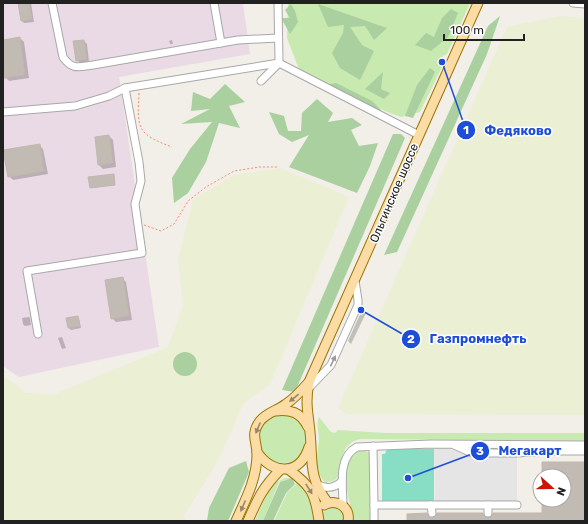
<svg xmlns="http://www.w3.org/2000/svg" width="588" height="524" font-family="Rubik,sans-serif">
<style>
.industrial{fill:#eadae6}
.farmland{fill:#ebefd4}
.grass{fill:#c8eab0}
.forest{fill:#a9d09e}
.pitch{fill:#88dec4}
.parking{fill:#e5e5e5}
.shadow{fill:#0003}
.building{fill:#c2bbb4;stroke:#c3b7ab}
.lines{fill:none;stroke-linecap:round;stroke-linejoin:round}
.minor-casing{stroke:#a8a8a8;stroke-width:9}
.major-casing{stroke:#9c7503;stroke-width:11}
.path{stroke:#f88b73;stroke-width:1;stroke-dasharray:2 2;stroke-linecap:butt}
.minor{stroke:#fff;stroke-width:7}
.major{stroke:#fadca4;stroke-width:9}
.oneway{fill:#9b9b9b}
.oneway2{fill:#988869}
.labels{text-anchor:middle;dominant-baseline:central;stroke-width:3;stroke-linejoin:round;paint-order:stroke}
.street-label{font-size:12px;fill:#212121;stroke:#fff}
.leader{fill:none;stroke:#1d4ed8;stroke-width:1.5}
.callout-dot{fill:#1d4ed8;stroke:#fff;stroke-width:1.5}
.mark-label{font-size:12px;text-anchor:middle;font-weight:bold;fill:#fff}
.callout-label{font-size:13px;text-anchor:middle;font-weight:bold;fill:#1d4ed8;stroke:#fff;stroke-width:3;stroke-linejoin:round;paint-order:stroke}
</style>
<rect width="100%" height="100%" fill="#f1efe8"/>
<path class="industrial" d="M 3,3 L 243,3 L 250,54 L 119,77 L 159,347 L 19,377 L 3,366 Z"/>
<g class="farmland">
<path d="M 560,16 L 585,18 L 585,415 L 347,414 L 338,408 L 507,27 Z"/>
<path d="M 280,168 L 349,197 L 270,384 L 243,404 L 217,463 L 183,517 L 187,521 L 3,521 L 3,375 L 26,393 L 55,394 L 168,347 L 183,306 L 178,260 L 193,200 L 234,175 Z"/>
</g>
<g class="grass">
<path d="M 288,3 L 470,3 L 447,54 L 443,56 L 440,64 L 442,67 L 420,112 L 401,117 L 385,111 L 300,72 L 287,38 Z"/>
<circle cx="283" cy="439" r="24"/>
<path d="M 319,417 L 331,432 L 335,433 L 338,430 L 386,433 L 585,433 L 585,441 L 360,439 C 357,440 353,441 351,443 C 335,452 349,484 325,482 C 312,468 318,455 319,439 C 319,432 316,424 319,417 Z"/>
<path d="M 361,449 L 369,453 L 371,457 L 371,521 L 352,521 L 353,517 L 348,496 L 346,480 L 348,458 L 354,451 Z"/>
<path d="M 285,478 L 292,478 L 279,482 L 263,521 L 255,521 L 269,488 L 277,480 L 277,482 Z"/>
<path d="M 298,482 L 311,496 L 312,514 L 315,521 L 274,521 L 287,493 Z"/>
<path d="M 335,506 C 342,510 345,513 344,521 L 322,521 C 321,511 326,507 335,506 Z"/>
</g>
<g class="forest">
<path d="M 291,4 L 295,11 L 298,22 L 290,34 L 281,18 L 290,18 L 285,10 Z"/>
<path d="M 318,4 L 387,28 L 374,40 L 365,26 L 350,27 L 362,45 L 374,51 L 360,80 L 340,68 L 332,53 L 343,33 L 344,25 L 328,27 Z"/>
<path d="M 451,9 L 458,13 L 448,37 L 431,51 L 415,45 L 426,33 L 434,37 L 442,18 Z"/>
<path d="M 500,16 L 487,54 L 397,252 L 384,255 L 488,26 Z"/>
<path d="M 430,68 L 435,72 L 413,118 L 405,116 L 417,85 Z"/>
<path d="M 383,72 L 381,89 L 390,93 L 384,99 L 365,89 Z"/>
<path d="M 336,83 L 372,101 L 382,111 L 324,85 Z"/>
<path d="M 225,84 L 245,102 L 229,106 L 240,128 L 219,123 L 206,162 L 188,193 L 174,203 L 172,178 L 190,149 L 212,122 L 181,124 L 210,109 L 191,111 L 193,92 L 210,99 Z"/>
<path d="M 317,99 L 333,113 L 328,122 L 352,118 L 362,125 L 351,130 L 359,146 L 378,143 L 370,166 L 357,193 L 289,167 L 309,135 L 292,142 L 279,134 L 269,112 L 284,116 L 288,131 L 301,131 L 302,113 Z"/>
<path d="M 393,134 L 401,134 L 405,138 L 295,392 L 282,390 Z"/>
<circle cx="185" cy="364" r="12"/>
<path d="M 246,461 L 249,472 L 228,521 L 207,521 L 209,508 L 229,468 Z"/>
<path d="M 292,478 L 295,484 L 286,493 L 273,521 L 263,521 L 280,482 Z"/>
</g>
<path class="pitch" d="M 389,449 L 434,449 L 434,501 L 382,502 L 382,454 L 385,454 L 386,451 Z"/>
<path class="parking" d="M 434,448 L 452,448 L 472,457 L 517,457 L 517,502 L 435,503 Z"/>
<g class="shadow">
<path d="M 19,3 L 31,3 L 34,22 L 24,23 L 22,21 Z"/>
<path d="M 20,38 L 24,42 L 29,78 L 9,81 L 5,77 L 3,63 L 3,41 Z"/>
<path d="M 172,40 L 173,44 L 170,44 L 169,41 Z"/>
<path d="M 84,41 L 87,44 L 89,62 L 80,63 L 77,60 Z"/>
<path d="M 109,136 L 113,140 L 116,167 L 103,169 L 99,165 Z"/>
<path d="M 39,145 L 43,149 L 48,174 L 13,180 L 9,176 Z"/>
<path d="M 114,175 L 115,185 L 91,188 Z"/>
<path d="M 122,278 L 126,282 L 132,320 L 116,322 L 112,318 Z"/>
<path d="M 362,310 L 366,313 L 351,344 L 348,341 Z"/>
<path d="M 29,317 L 30,318 L 31,325 L 25,326 L 23,324 L 22,318 Z"/>
<path d="M 77,317 L 79,319 L 81,328 L 71,330 L 69,328 L 68,319 Z"/>
<path d="M 62,337 L 66,348 L 62,349 L 58,338 Z"/>
</g>
<g class="building">
<path d="M 18,3 L 29,3 L 32,19 L 21,21 Z"/>
<path d="M 20,37 L 25,75 L 4,78 L 3,40 Z"/>
<path d="M 84,40 L 87,59 L 76,61 L 73,41 Z"/>
<path d="M 109,135 L 113,163 L 98,165 L 95,137 Z"/>
<path d="M 40,144 L 44,171 L 8,177 L 3,150 Z"/>
<path d="M 114,174 L 115,185 L 90,188 L 88,177 Z"/>
<path d="M 123,277 L 129,316 L 111,319 L 105,280 Z"/>
<path d="M 78,316 L 80,326 L 68,328 L 66,318 Z"/>
<path d="M 542,462 L 585,462 L 585,521 L 407,521 L 407,514 L 427,513 L 428,516 L 432,518 L 435,517 L 437,513 L 483,513 L 485,517 L 488,518 L 492,516 L 493,513 L 542,513 L 542,500 L 564,500 L 564,476 L 542,476 Z"/>
</g>
<g class="lines">
<g class="minor-casing">
<g id="minor">
<path d="M 52,3 L 63,57 C 72,70 78,67 93,65 L 238,40 L 278,38"/>
<path d="M 214,3 L 221,43"/>
<path d="M 573,3 L 585,4"/>
<path d="M 261,81 L 279,63 L 278,3"/>
<path d="M 3,112 L 75,106 L 109,96 L 125,88 L 279,63 L 419,135"/>
<path d="M 38,334 L 27,271 L 142,253 L 135,204 L 141,181 L 139,162 L 125,88"/>
<path d="M 308,389 L 331,365 L 358,305 L 358,300 L 355,281"/>
<path d="M 454,445 L 472,453 L 517,453 L 548,451 L 585,451"/>
<path d="M 373,446 L 374,505 L 488,505 L 488,513"/>
<path d="M 316,484 C 326,489 334,489 342,481"/>
<path d="M 343,505 C 343,487 337,457 357,447 L 431,444 L 585,445"/>
<path d="M 431,505 L 432,513"/>
<path d="M 488,505 L 517,505"/>
<path d="M 374,521 L 374,505"/>
</g>
</g>
<g class="major-casing">
<g id="major">
<path d="M 275,411 C 290,409 301,412 308,427"/>
<path d="M 257,452 C 272,475 300,476 309,447"/>
<path d="M 288,469 C 311,486 315,492 319,521"/>
<path d="M 328,503 C 308,477 313,462 310,432 C 308,411 305,404 309,382 C 366,256 421,129 478,3"/>
<path d="M 324,505 C 336,498 351,507 348,521"/>
<path d="M 236,521 C 246,499 257,478 257,454 C 257,441 250,435 260,421 C 266,413 278,410 286,404 C 295,398 301,391 308,383"/>
<path d="M 248,521 C 258,498 263,487 281,469"/>
</g>
</g>
<g class="path">
<path d="M 139,93 C 137,129 137,134 172,147"/>
<path d="M 144,225 L 161,231 L 174,224 L 188,201 L 206,187 L 234,171 L 259,167 L 279,167"/>
</g>
<use href="#minor" class="minor"/>
<use href="#major" class="major"/>
</g>
<defs><path id="oneway-solid" d="M-6-.8H1V-3.2L6.5 0L1 3.2V.8H-6Z"/></defs>
<use class="oneway" href="#oneway-solid" transform="translate(333 361) rotate(-65)"/>
<g class="oneway2">
<use href="#oneway-solid" transform="translate(294 398) rotate(141)"/>
<use href="#oneway-solid" transform="translate(258 428) rotate(113)"/>
<use href="#oneway-solid" transform="translate(309 489) rotate(58)"/>
<use href="#oneway-solid" transform="translate(243 506) rotate(114)"/>
</g>
<g class="labels">
<g class="street-label">
<text transform="translate(394 193) rotate(-67)">Ольгинское шоссе</text>
</g>
</g>
<path class="leader" d="M442 62L466 130M361 310L411 339M408 478L480 451"/>
<g class="callout-dot">
<circle cx="442" cy="62" r="4"/>
<circle cx="361" cy="310" r="4"/>
<circle cx="408" cy="478" r="4"/>
<circle cx="466" cy="130" r="10"/>
<circle cx="411" cy="339" r="10"/>
<circle cx="480" cy="451" r="10"/>
</g>
<g class="mark-label">
<text x="466" y="134">1</text>
<text x="411" y="343">2</text>
<text x="480" y="455">3</text>
</g>
<g class="callout-label">
<text x="518" y="135">Федяково</text>
<text x="478" y="343">Газпромнефть</text>
<text x="530" y="455">Мегакарт</text>
</g>
<rect width="588" height="524" fill="none" stroke="#212121" stroke-width="8"/>
<g transform="translate(552 488) rotate(111)"><circle r="19" fill="#ffffff" stroke="#a6a6a6"/>
<path d="M0-3L7 15L0 10L-7 15Z" fill="#cf1304"/>
<text y="-6" font-size="11" font-weight="bold" text-anchor="middle" fill="#212121">N</text>
</g>
<path d="M444 34v6h80v-6" fill="none" stroke="#212121" stroke-width="2"/>
<text x="450" y="34" font-size="12" fill="#212121" stroke="#ffffff" stroke-width="3" paint-order="stroke">100 m</text>
</svg>
